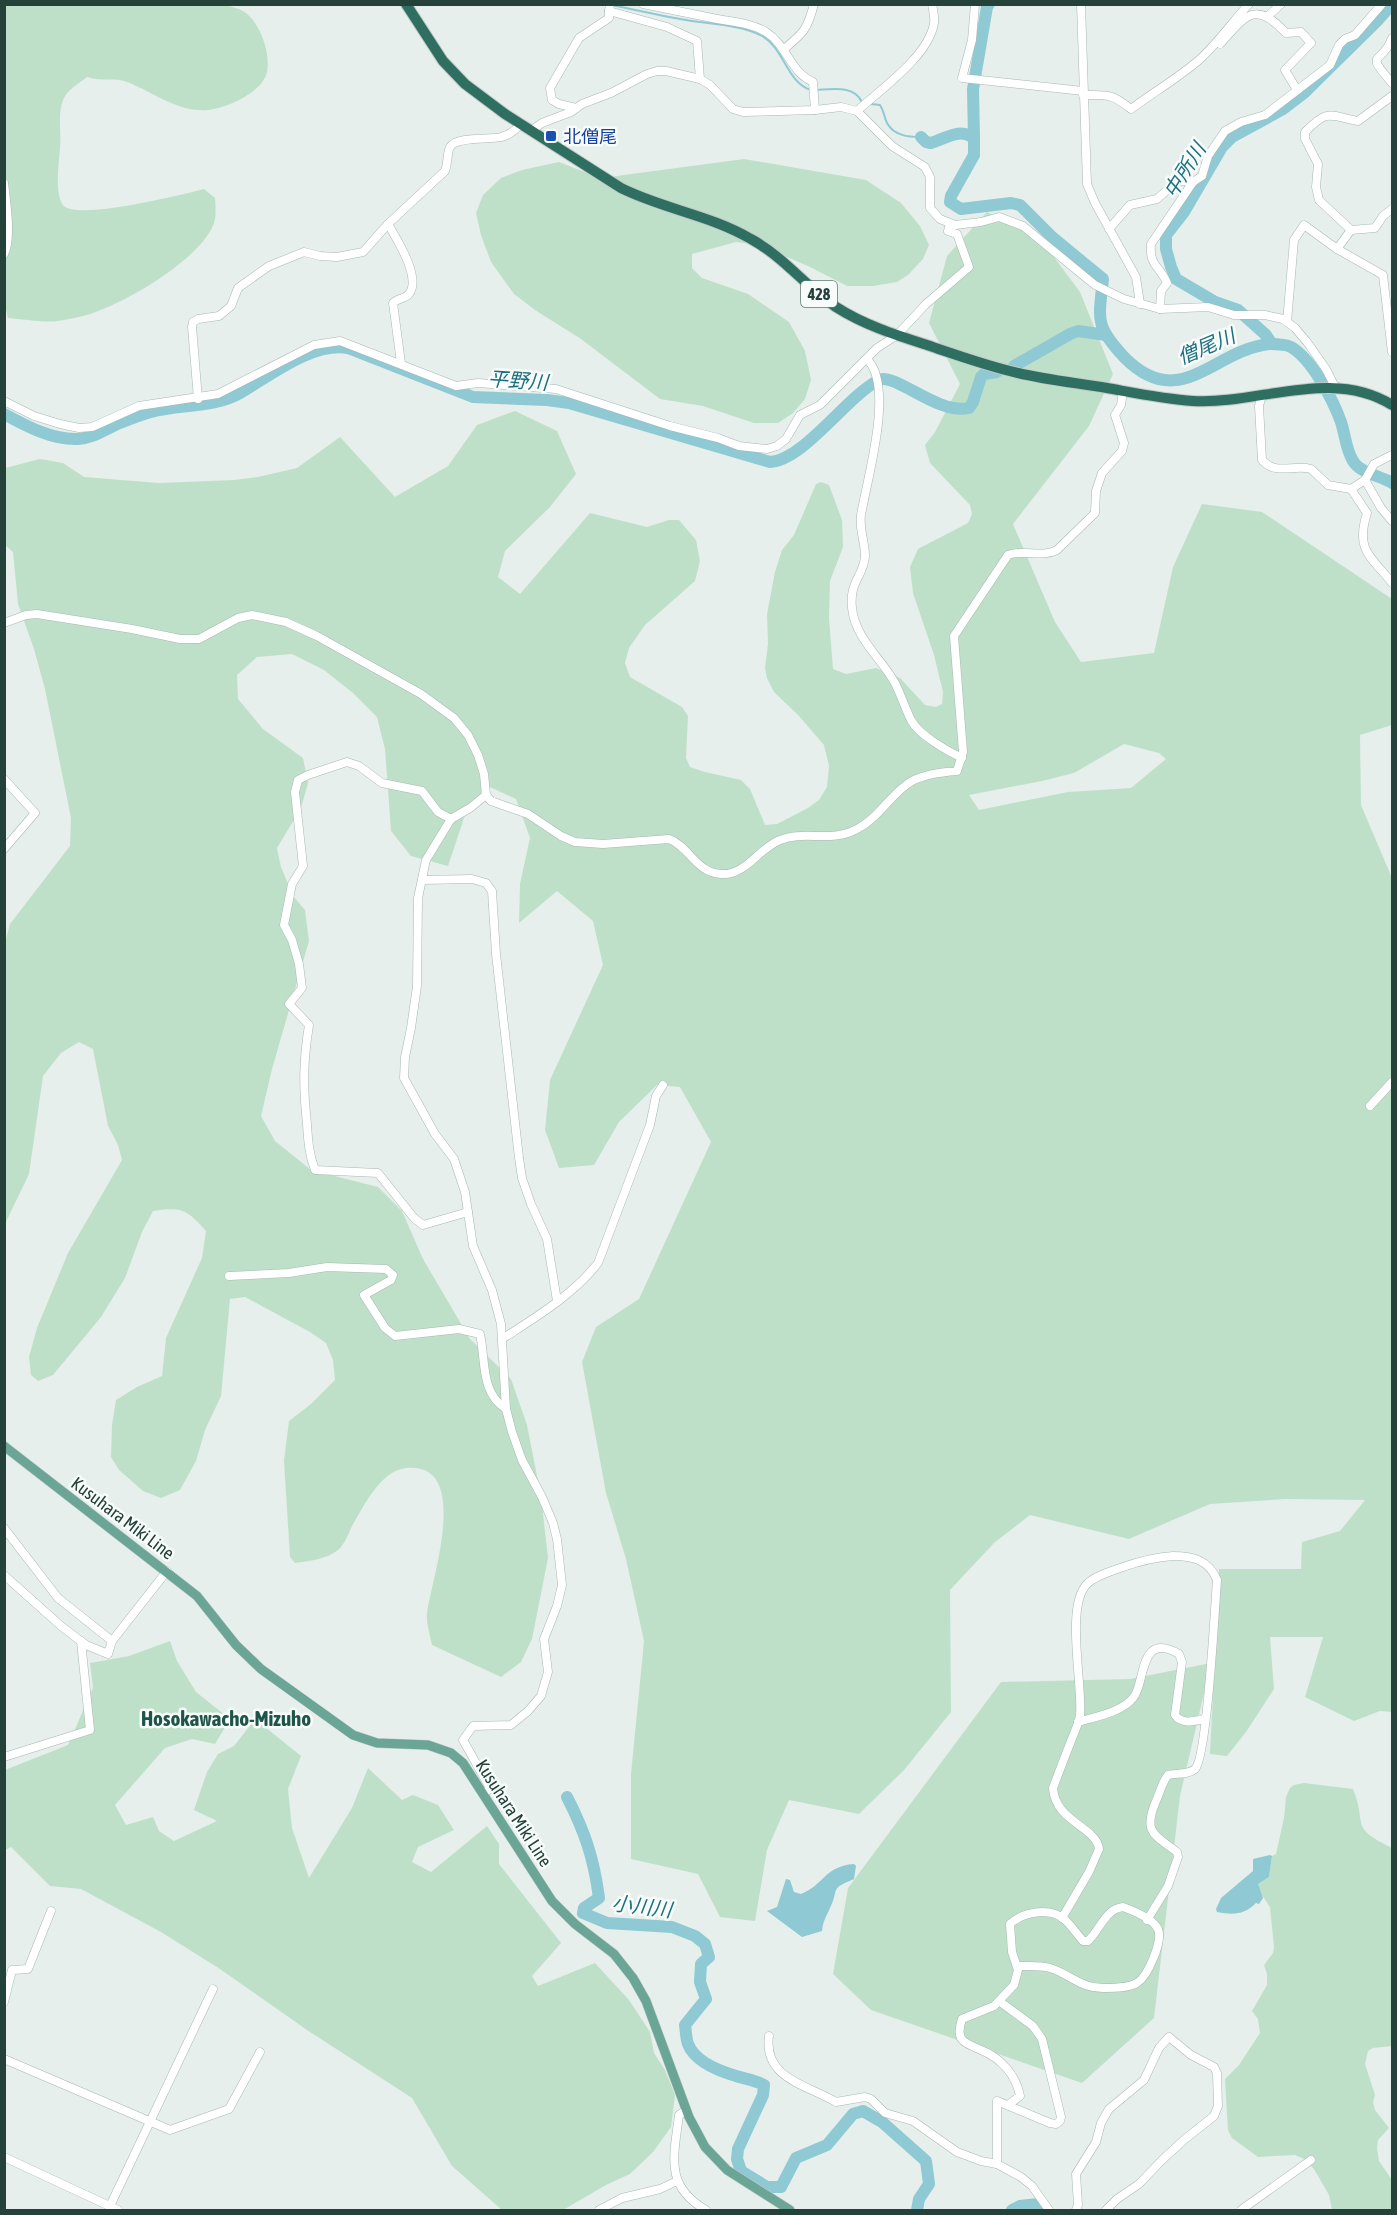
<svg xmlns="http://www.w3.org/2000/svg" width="1397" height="2215" font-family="'Asap Condensed','Noto Sans JP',sans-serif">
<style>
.green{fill:#bfe0c8;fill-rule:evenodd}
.water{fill:#8ec9d4}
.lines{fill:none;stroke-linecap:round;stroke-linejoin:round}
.stream{stroke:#8ec9d4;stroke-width:2}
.river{stroke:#8ec9d4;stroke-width:12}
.minor-casing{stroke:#a8b8b2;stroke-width:9}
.major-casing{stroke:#c2cac8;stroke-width:10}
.highway-casing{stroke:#c2cac8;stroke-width:12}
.minor{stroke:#fff;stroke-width:8}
.major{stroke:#6aa596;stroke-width:9}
.highway{stroke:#2f6f62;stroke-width:10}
.transit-dot{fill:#1a4fb4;stroke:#f7fbf9;stroke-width:2}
.labels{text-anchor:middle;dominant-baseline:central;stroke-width:5;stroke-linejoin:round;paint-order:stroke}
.shield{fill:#f7fbf9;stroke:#637a73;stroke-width:1.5}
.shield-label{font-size:16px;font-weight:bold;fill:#24423a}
.transit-label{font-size:18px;fill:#164399;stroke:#f7fbf9;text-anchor:start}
.street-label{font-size:18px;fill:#24423a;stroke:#f7fbf9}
.water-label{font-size:20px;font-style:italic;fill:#1c6f80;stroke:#f7fbf9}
.quarter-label{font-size:21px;font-weight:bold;fill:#1f5548;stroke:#f7fbf9}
</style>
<rect width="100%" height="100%" fill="#e6efeb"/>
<g class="green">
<path d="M 4,5 L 226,5 C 231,7 238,8 243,11 C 260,21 271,54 267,72 C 263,92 227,108 208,110 C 179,113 153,92 127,82 C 115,77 102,82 87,77 C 81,82 74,86 69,91 C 55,105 62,130 60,148 C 59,162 54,197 64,206 C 80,220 181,195 204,189 L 215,198 C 216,211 217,222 209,233 C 190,264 128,301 93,313 C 82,317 69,319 58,321 C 46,323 21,319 8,318 L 5,305 Z"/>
<path d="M 744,159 L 866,180 L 901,203 L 920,226 L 929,245 L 923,259 L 908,275 L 897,282 L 873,286 L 847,286 L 810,267 L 760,245 L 736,242 L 692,254 L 692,268 L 702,278 L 748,294 L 789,322 L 805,351 L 811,380 L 805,399 L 793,413 L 778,423 L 754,423 L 703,406 L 660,399 L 581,339 L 535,310 L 514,294 L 491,262 L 481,235 L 476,213 L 483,195 L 501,178 L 522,170 L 559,162 L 587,173 L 609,177 Z"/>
<path d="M 987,212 L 1039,237 L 1080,292 L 1113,374 L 1089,426 L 1013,524 L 1055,622 L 1081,662 L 1154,653 L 1173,567 L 1202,504 L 1262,512 L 1392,599 L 1392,725 L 1360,735 L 1361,805 L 1392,878 L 1392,1712 L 1380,1711 L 1354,1721 L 1305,1697 L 1323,1637 L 1270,1637 L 1274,1689 L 1246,1732 L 1227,1756 L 1210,1754 L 1219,1569 L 1301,1569 L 1302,1542 L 1340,1531 L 1365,1500 L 1286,1499 L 1210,1504 L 1129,1539 L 1030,1515 L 994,1543 L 950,1590 L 951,1712 L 904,1770 L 859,1814 L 789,1800 L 767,1850 L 755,1921 L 720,1917 L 698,1874 L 631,1859 L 631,1774 L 644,1641 L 626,1559 L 606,1493 L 582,1362 L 596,1327 L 639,1299 L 711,1142 L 680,1087 L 657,1085 L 619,1122 L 594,1165 L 559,1168 L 545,1130 L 550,1080 L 603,965 L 593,921 L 557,891 L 519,923 L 520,884 L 530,838 L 516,799 L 490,787 L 467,809 L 448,866 L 411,856 L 391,831 L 385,749 L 377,717 L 353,693 L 324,670 L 292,654 L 257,657 L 237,675 L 238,699 L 263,729 L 303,758 L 308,783 L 301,808 L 277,848 L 281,867 L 293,896 L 305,910 L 309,941 L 272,1069 L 261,1116 L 275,1141 L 311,1170 L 378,1187 L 402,1211 L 423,1259 L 470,1339 L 511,1379 L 527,1425 L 541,1496 L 548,1558 L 532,1639 L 521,1662 L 501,1677 L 432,1645 C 430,1635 426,1623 427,1613 C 431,1581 473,1461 406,1468 C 380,1471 364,1506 352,1526 C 349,1532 346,1541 341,1547 C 330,1559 310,1561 295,1563 L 290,1557 L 284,1461 L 289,1421 L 311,1404 L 335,1380 L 333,1360 L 326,1343 L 310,1332 L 245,1297 L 230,1299 L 221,1396 L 205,1430 L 196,1461 L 180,1490 L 161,1498 L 143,1491 L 119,1470 L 111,1457 L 112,1425 L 116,1400 L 137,1387 L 162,1376 L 166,1338 L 202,1258 L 206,1231 C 186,1209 182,1207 153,1211 L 142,1232 L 125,1278 L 101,1317 L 53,1375 L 38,1381 L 31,1375 L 29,1357 L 37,1328 L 68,1253 L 122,1160 L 118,1145 L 108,1126 L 93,1049 L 79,1042 L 61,1053 L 43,1076 L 29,1174 L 5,1224 L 5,943 L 10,924 L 70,846 L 71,818 L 45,689 L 34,649 L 18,604 L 13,552 L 5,545 L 5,468 L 40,459 L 63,463 L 84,477 L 159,483 L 234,480 L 258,477 L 297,468 L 340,437 L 395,497 L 448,466 L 477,425 L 515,411 L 557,431 L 576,474 L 550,507 L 505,551 L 498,577 L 520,594 L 590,513 L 647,527 L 669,520 L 679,520 L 696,540 L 700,561 L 695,581 L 645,625 L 629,648 L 625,663 L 630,677 L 682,707 L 688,716 L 686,758 L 690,767 L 705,772 L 741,780 L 750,789 L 765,825 L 777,824 L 808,808 L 819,800 L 827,787 L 829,766 L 824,745 L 799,716 L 774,692 L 767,678 L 765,668 L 768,644 L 767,614 L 775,572 L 782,550 L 794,535 L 816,484 L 821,482 L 829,485 L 842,520 L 843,547 L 830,581 L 829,618 L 833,669 L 846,674 L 876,668 L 900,678 L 925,705 L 936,707 L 942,704 L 943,692 L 934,655 L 913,593 L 910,567 L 918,549 L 968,523 L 972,514 L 970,505 L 930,463 L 925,445 L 935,432 L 960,384 L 929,323 L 947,256 ZM 1124,744 L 1159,753 L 1166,759 L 1131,788 L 1068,792 L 979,810 L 969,795 L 1042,781 L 1074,773 Z"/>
<path d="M 170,1641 L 177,1661 L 196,1692 L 230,1719 L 215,1744 L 192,1739 L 165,1748 L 115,1805 L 126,1825 L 153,1817 L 159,1831 L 174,1841 L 217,1821 L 194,1810 L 207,1772 L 218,1754 L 234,1746 L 255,1719 L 301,1756 L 288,1789 L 292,1828 L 309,1878 L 352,1808 L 368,1768 L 402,1800 L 413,1795 L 438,1805 L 454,1830 L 418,1847 L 412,1862 L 431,1872 L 487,1826 L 499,1844 L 499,1864 L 561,1943 L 532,1976 L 538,1986 L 595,1963 L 629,2000 L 650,2032 L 654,2053 L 665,2070 L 675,2095 L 671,2127 L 653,2152 L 630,2174 L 606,2185 L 563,2210 L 502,2210 L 452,2166 L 412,2098 L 307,2030 L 220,1969 L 161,1932 L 81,1889 L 50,1886 L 11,1847 L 5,1850 L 5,1770 L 68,1745 L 93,1688 L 90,1663 L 129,1656 Z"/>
<path d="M 1211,1663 L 1180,1796 L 1154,2018 L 1082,2083 L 871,2010 L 833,1974 L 848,1888 L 1001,1682 L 1130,1679 Z"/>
<path d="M 1304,1783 L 1353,1789 C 1368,1826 1348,1826 1392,1848 L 1392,2046 L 1373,2048 L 1368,2051 L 1365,2064 L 1375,2095 L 1373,2102 L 1375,2110 L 1389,2128 L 1378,2140 L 1377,2148 L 1379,2161 L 1392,2180 L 1392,2210 L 1332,2210 L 1329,2195 L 1314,2169 L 1304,2159 L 1295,2155 L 1258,2157 L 1232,2138 L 1228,2130 L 1225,2079 L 1239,2065 L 1260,2033 L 1258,2019 L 1252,2011 L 1267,1985 L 1267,1974 L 1264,1965 L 1273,1953 L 1274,1947 L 1270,1907 L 1260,1892 L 1258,1884 L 1269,1877 L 1272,1856 L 1276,1854 L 1284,1818 L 1286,1797 L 1290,1788 L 1294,1785 Z"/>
</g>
<g class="water">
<path d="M 1270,1855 L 1272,1856 L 1269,1877 L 1258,1884 L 1263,1898 L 1259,1904 L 1256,1903 C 1244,1915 1233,1915 1217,1912 L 1216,1909 L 1221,1898 L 1253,1871 L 1253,1859 Z"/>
<path d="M 854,1864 L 856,1866 L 854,1879 C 828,1890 840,1888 830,1908 C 826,1917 823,1921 822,1931 L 802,1937 L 767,1911 L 777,1907 L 786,1879 L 790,1880 L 794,1892 L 801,1894 C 825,1884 825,1866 854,1864 Z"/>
</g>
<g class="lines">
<g class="stream">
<path d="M 612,5 C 635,10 657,15 680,19 C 705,24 741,24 762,36 C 784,48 787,83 811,90"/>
<path d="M 816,90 C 833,89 854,85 862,102"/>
<path d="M 871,104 L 880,105 C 884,111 884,117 887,123 C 894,136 909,137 921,137"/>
</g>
<g class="river">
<path d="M 921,137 L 926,142 L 931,143 C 946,138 962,127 974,139 L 974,155 L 951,196 L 950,202 L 961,209 L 1011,203 L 1020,205 L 1052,237 L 1103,279 C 1099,319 1094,325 1124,357 C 1180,414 1213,350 1269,344 C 1275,344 1285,344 1291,347 C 1312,359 1333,400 1341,422 C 1345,434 1346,450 1353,461 C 1360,473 1381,476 1392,483"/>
<path d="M 974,139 L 973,89 L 987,7 L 989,4"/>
<path d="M 1272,344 L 1266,335 L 1238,310 L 1215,302 L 1176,279 L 1171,267 L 1166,249 L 1166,235 L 1184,212 L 1222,147 L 1232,137 L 1283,109 L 1304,93 L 1377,21 L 1392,4"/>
<path d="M 1014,366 L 1070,334 L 1078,331 L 1106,335"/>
<path d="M 4,414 C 26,426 52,440 78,439 C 94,438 105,429 120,423 C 130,419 140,415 151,412 C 179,404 214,408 240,393 C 271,375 312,342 348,348 L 473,397 L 547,400 L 569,403 L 770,462 C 804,460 847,396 879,380 C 895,372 937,415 969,408 L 973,402 L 981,377 L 984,374 L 997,372"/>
<path d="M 567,1797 C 585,1832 594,1859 599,1898 L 584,1908 L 583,1913 L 607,1923 L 672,1927 L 695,1936 L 705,1944 L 709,1957 L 701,1964 L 700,1982 L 706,1999 L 685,2025 C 686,2031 686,2039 688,2044 C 695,2062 719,2071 736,2076 C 745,2079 755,2080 764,2085 L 763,2095 L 738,2149 L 737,2159 L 741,2171 L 767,2187 L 781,2187 L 796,2158 L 827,2145 L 853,2114 L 863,2111 L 882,2122 L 926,2161 L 929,2184 L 919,2199 L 917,2210"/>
<path d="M 1012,2210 L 1020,2206 L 1038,2204 L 1040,2210"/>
</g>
<g class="minor-casing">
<g id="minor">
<path d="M 610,4 L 609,11 L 667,27 L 697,41 L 700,79"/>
<path d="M 643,4 C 667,9 692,14 717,19 C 733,22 752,23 766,32 C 787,45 790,72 813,82 L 815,110"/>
<path d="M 975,4 L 972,40 L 962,78 L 1083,91"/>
<path d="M 1081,4 L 1087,184 L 1095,203 L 1136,277 L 1140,304"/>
<path d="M 1268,16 L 1281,4"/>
<path d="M 1392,38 C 1382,66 1363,50 1392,83"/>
<path d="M 1220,44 C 1246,15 1255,0 1286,33 L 1301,32 L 1311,43 L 1285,70 L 1297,90"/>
<path d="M 783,50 C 803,33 807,31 814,4"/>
<path d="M 1083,95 C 1107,95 1111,93 1131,109 C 1154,92 1178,78 1199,60 C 1218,43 1232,22 1249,4"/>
<path d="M 1392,96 L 1358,121 C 1328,115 1328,109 1305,132 L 1305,139 L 1318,164 L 1316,187 L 1319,200 L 1351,230 L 1337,249 L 1383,275 L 1392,352"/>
<path d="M 576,108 L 559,104 L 552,100 L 550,88 L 579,38 L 609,18 L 609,11"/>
<path d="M 857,111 C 881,89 929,56 934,23 C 935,17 933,10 932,4"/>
<path d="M 532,130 L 542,123 L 571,112 L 582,104 L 611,93 L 647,74 L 657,71 L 666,71 L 700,79 L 710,85 L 733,109 L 743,112 L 815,110 L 841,107 L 857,111 L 892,146 L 925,167 L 930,177 L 930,208 L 940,219 L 955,225 L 981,222 L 999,217 L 1023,226 L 1095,285 L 1124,299 L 1160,309 L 1208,307 L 1234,315 L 1265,315 L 1283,319 L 1295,328 L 1307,342 L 1326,369 L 1336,389"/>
<path d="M 4,183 C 6,202 12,238 4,254"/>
<path d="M 388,224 C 396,238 422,278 409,294 C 405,299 398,298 393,303 L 401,363"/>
<path d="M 1109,229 L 1130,205 L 1157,199 L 1175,183 L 1181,181 L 1193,182"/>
<path d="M 1351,230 L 1375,228 L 1383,216 L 1392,209"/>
<path d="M 1160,309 L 1161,291 L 1167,283 C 1160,266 1149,266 1151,244 L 1193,182 L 1202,176 L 1208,156 L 1225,131 L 1241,122 L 1265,115 L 1330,65 L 1339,45 L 1345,39 L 1355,35 L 1382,4"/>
<path d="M 1287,322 L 1294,240 L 1304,225 L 1337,249"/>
<path d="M 867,359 C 895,387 867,479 861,515 C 859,529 865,542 865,556 C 864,576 849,581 852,608 C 855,638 881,658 895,683 C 901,695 905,708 911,720 C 919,735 947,751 962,758"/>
<path d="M 1262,395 L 1259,406 L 1262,460 C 1276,476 1294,464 1311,469 L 1328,485 L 1351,489 L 1367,513 C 1355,551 1371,556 1392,583"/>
<path d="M 198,399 L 192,327 L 193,322 L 198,319 L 219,316 L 231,306 L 238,288 L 269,266 L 304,252 L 320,256 L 337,257 L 363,252 L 388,224 L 445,171 C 448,164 447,152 450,147 C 456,136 490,140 501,137 C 510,135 516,130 521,123"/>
<path d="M 4,401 L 34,416 L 60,424 L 79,428 L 92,427 L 139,406 L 218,394 L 314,345 L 340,341 L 456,386 L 478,383 L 556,389 L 670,426 L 718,438 L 739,446 L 767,449 L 777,446 L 786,439 L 800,415 L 820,405 L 877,348 L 897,335 L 926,304 L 969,267 L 957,234 L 948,231 L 950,224"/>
<path d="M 1365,480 L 1381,508 L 1392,521"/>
<path d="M 1351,489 L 1365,480 L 1374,464 L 1392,455"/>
<path d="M 4,623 L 26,615 L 37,614 L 132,629 L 180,639 L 199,639 L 238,618 L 252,615 L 286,622 L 317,636 L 421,694 L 454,718 L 468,735 L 478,755 L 484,774 L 486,795 L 491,801 L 528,814 L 561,836 L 575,842 L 603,844 L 669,839 C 689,846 696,873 721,874 C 745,876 759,848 780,840 C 803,830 832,843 857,829 C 879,818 891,793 912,781 C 925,774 943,772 957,771 L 963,752 L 954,636 L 1008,555 C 1024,549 1042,558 1057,550 L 1095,513 L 1096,491 L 1102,473 L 1122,451 L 1124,443 L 1115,415 L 1121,405 L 1123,391"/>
<path d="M 4,779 L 35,813 L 4,849"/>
<path d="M 451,819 L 438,812 L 422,791 L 382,783 L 359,766 L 347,762 L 308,775 L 298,780 L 295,792 L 303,866 L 292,884 L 284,925 L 292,940 L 299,964 L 302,988 L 289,1004 L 309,1025 C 303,1062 303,1087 307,1124 C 308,1140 309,1155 315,1170 L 378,1173 L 414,1218 L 423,1225 L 468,1212"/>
<path d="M 422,880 L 472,879 L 486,883 L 492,891 L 496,954 L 519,1158 L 522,1178 L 531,1204 L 547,1239 L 557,1301"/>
<path d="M 1370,1106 L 1392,1082"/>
<path d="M 229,1276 L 289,1273 L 327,1267 L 386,1269 L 393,1275 L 391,1280 L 364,1295 L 385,1328 L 395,1336 L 459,1329 L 480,1334 C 486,1361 480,1392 506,1409"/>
<path d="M 502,1339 C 536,1317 573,1295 598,1263 L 650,1125 L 656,1096 L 663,1085"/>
<path d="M 4,1528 L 58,1598 L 112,1641"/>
<path d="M 4,1575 L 61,1626 L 86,1645 L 108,1654 L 112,1641 L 167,1571"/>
<path d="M 1078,1722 C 1095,1717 1122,1712 1133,1698 C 1146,1684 1138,1630 1179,1654 L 1182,1662 L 1175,1715 C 1182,1725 1194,1721 1205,1719"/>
<path d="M 4,1757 L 90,1730 L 81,1641"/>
<path d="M 484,1794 L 490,1788 L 463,1740 L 473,1726 L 511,1725 L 528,1711 L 541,1696 L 548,1672 L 544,1639 L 557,1606 L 562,1585 L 557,1539 L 553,1523 L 542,1497 L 522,1460 L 512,1432 L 506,1409 L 501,1324 L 492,1290 L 473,1246 L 465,1192 L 454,1159 L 435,1134 L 404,1078 L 405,1057 L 411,1028 L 417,986 L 418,898 L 426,860 L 451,819 L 470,808 L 486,795"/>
<path d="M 1062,1918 L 1089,1872 L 1099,1849 C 1097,1827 1055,1822 1053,1788 C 1059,1772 1065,1756 1071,1741 C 1074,1733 1079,1723 1080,1715 C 1083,1685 1065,1606 1087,1584 C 1095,1576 1109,1572 1120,1568 C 1137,1562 1154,1557 1173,1556 C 1193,1556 1209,1560 1217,1580 C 1215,1606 1207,1758 1195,1769 C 1188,1775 1176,1773 1168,1775 C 1162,1782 1160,1793 1156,1801 C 1143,1832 1153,1834 1177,1852 L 1178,1857 L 1168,1886 L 1147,1920"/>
<path d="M 4,2002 L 12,1970 L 28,1969 L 51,1911"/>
<path d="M 769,2036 C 763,2079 808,2085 836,2102 L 865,2097 L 871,2099 L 885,2113 L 913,2121 L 957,2152 L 981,2161 L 997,2164 L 1021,2177 L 1032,2186 L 1049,2210"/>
<path d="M 4,2059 L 170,2130 L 229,2109 L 260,2052"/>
<path d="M 1008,2105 L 1020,2096 C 1016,2075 1001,2058 981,2050 C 975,2047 964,2044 961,2038 C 958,2032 960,2025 962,2019 L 994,2006 L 1014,1985 L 1018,1970 L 1012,1952 L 1010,1924 C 1023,1912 1049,1907 1064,1919 C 1071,1925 1077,1934 1083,1941 L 1088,1941 C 1100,1930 1105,1909 1123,1907 C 1134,1911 1153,1919 1158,1929 C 1163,1941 1148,1976 1137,1983 C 1128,1988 1115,1988 1105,1988 C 1081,1989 1070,1974 1050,1968 C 1040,1965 1027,1966 1017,1966"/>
<path d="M 686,2110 L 679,2115 C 674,2156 664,2186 706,2210"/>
<path d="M 4,2157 L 118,2210"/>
<path d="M 997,2164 L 997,2101 L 1050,2123 L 1056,2124 L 1060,2121 L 1061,2117 L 1042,2039 L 1033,2026 L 999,2001"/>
<path d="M 110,2206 L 213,1989"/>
<path d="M 599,2210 L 622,2198 L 660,2189 L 677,2181"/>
<path d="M 1076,2210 L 1078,2205 L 1076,2174 L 1096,2142 L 1101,2123 L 1109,2109 L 1144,2080 L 1159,2048 L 1169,2037 L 1191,2055 L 1214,2067 L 1217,2073 L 1218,2106 L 1214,2116 L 1185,2139 L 1162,2160 L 1139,2184 L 1117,2199 L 1106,2210"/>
<path d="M 1241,2210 L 1311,2160"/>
</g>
</g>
<g class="major-casing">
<path id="major" d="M 4,1446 L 197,1596 L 236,1645 L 261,1669 L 353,1735 L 377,1743 L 428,1745 L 451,1753 L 463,1763 L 552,1901 L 575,1924 L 614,1954 L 633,1978 L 646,2001 L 689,2117 L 705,2147 L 727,2170 L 790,2210"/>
</g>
<g class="highway-casing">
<path id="highway" d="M 406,4 L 443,61 L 465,84 L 505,114 L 621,188 C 663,209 710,215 751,239 C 784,257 805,286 836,307 C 864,325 896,335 927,345 C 957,355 987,366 1018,373 C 1047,380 1078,383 1107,388 C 1135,393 1164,399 1193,401 C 1258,405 1331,367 1392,405"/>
</g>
<use href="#minor" class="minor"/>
<use href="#major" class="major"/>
<use href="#highway" class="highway"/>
</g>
<rect class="transit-dot" x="545" y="130" width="12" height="12" rx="3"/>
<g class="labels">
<rect class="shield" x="801" y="281" width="36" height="26" rx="4.5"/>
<g class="shield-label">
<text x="819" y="294">428</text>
</g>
<g class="transit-label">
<text x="563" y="136">北僧尾</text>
</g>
<g class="street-label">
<text transform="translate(123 1518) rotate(37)">Kusuhara Miki Line</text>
<text transform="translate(514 1813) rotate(57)">Kusuhara Miki Line</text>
</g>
<g class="water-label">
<text transform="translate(1184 170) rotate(-58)">中所川</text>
<text transform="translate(1206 346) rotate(-23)">僧尾川</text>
<text transform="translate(518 380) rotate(4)">平野川</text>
<text transform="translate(642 1906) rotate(7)">小川川</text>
</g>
<g class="quarter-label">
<text x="226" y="1718">Hosokawacho-Mizuho</text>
</g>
</g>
<rect width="1397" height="2215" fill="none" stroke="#24423a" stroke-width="12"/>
</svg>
